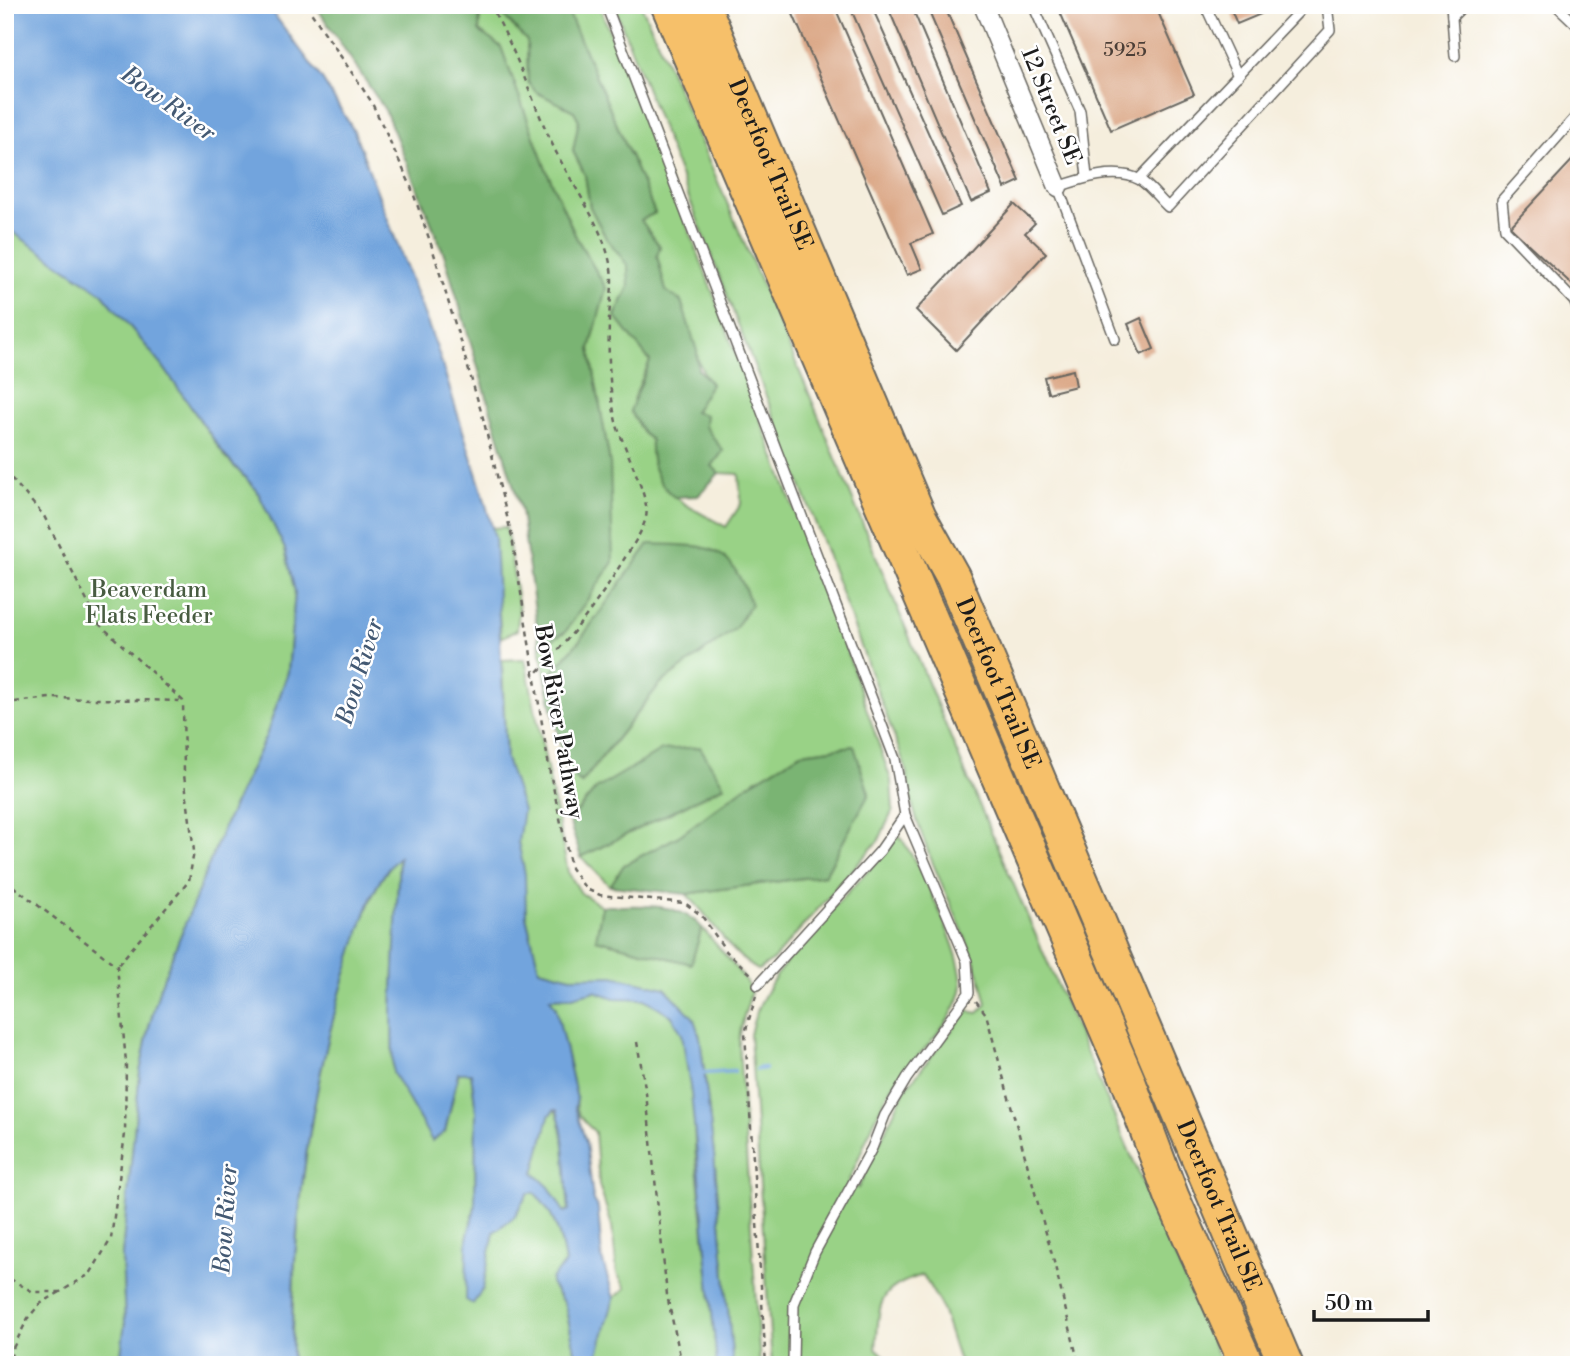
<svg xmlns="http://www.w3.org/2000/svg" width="1584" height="1370" font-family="'Libre Bodoni',serif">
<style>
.green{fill:#99d286;stroke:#5a7751;stroke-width:2}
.forest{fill:#7ab473;stroke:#4b6848;stroke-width:2}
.water{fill:#72a4dd;stroke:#47607c;stroke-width:2;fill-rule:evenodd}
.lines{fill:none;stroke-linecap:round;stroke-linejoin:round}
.stream{stroke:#72a4dd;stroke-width:4.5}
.building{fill:#dba887}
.service-casing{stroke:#686660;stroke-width:12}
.minor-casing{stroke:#686660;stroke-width:21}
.motorway-casing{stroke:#686660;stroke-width:37}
.path{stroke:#686660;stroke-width:2.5;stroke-dasharray:5 5;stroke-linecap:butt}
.service{stroke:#fff;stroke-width:9}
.minor{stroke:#fff;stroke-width:18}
.motorway{stroke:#f6c06b;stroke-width:33}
.labels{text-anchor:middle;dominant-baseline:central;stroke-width:5;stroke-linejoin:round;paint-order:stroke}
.number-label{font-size:19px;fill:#4c3f37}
.street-label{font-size:23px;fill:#1c1c1c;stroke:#fff}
.park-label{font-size:23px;fill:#485c41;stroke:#fff}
.water-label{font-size:24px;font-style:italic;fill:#435973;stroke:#fff}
</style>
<rect width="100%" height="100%" fill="#fff"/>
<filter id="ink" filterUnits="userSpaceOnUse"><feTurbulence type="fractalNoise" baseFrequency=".0143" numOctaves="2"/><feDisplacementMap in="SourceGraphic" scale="14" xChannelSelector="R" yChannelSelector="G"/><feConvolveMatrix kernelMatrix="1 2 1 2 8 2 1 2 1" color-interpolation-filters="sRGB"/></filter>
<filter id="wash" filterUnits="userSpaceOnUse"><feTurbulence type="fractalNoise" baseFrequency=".00686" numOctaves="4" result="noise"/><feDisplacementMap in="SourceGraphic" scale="28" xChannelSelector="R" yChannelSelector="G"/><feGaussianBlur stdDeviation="1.57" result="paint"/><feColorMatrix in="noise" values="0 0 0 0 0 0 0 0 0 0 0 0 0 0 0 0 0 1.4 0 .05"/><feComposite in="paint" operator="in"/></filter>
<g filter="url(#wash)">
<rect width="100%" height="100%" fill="#f5eedd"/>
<g class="green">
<path d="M 476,5 L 499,5 L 500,12 L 527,41 L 528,82 L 536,92 L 574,111 L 579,120 L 573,151 L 585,175 L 590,207 L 605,236 L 629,266 L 629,287 L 615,316 L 650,361 L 633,399 L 643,433 L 651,440 C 648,492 687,505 726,527 L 741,504 L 739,474 L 719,473 L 711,467 L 723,451 L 694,412 L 711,384 C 696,366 688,326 681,301 L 666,292 L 657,256 L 660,246 L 640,220 L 655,213 L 565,5 L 599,5 L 698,253 L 842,637 L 891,780 L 893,810 L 879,840 L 772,961 L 758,970 C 726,952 713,918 686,894 L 825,875 L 869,793 L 853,746 L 801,753 L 749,784 L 679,836 L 624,865 L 610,886 L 581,857 L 724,786 L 596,789 L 569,821 L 566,771 L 582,783 L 660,684 L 735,629 L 649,544 L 580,640 L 546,680 L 540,647 L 566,631 L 610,463 L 590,349 L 606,288 L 576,237 L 545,167 L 501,47 L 479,31 L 480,10 Z"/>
<path d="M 614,5 L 641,5 L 653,31 L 808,391 L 962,765 L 1222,1365 L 960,1365 L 941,1306 L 923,1275 C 875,1289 880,1304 876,1348 L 888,1359 L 905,1365 L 772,1365 L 750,1035 C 763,963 854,894 899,835 C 918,861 968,961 961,991 C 952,1028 914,1056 893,1086 C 875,1113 862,1153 848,1182 L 858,1188 L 904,1091 L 967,1011 L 978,1013 L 987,1004 C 971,933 930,873 912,803 C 909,791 908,778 905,766 L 820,535 Z"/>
<path d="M 5,227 L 102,293 L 162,365 L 226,458 L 257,490 L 285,549 L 295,592 L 288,672 L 266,736 L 225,824 L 160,987 L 149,1027 L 140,1072 L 122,1255 L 125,1322 L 121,1355 L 125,1365 L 5,1365 Z"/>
<path d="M 506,527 L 519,609 L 517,630 L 501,638 L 492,528 Z"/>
<path d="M 525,659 L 568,872 L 581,893 L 602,906 L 596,939 L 691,963 L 702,928 C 711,939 752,983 751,992 C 747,1010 739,1026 739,1045 L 760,1365 L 733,1365 L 714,1154 L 700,1037 L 693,1017 L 590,977 L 571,977 L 539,969 L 526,916 L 518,842 L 522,810 L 506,759 L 502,660 Z"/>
<path d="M 399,856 L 392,1012 L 393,1073 L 445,1132 L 459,1072 L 471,1073 L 476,1111 L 475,1207 L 467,1239 L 483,1288 L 494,1232 L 514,1217 L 528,1193 L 535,1193 C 554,1214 561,1234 565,1263 L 552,1279 L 551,1284 L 565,1305 L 577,1360 L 581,1365 L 292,1365 C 291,1229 311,1080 353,950 C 364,916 373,883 399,856 Z"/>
<path d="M 595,991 C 621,1001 652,992 673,1018 C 697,1047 692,1120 696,1158 C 703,1227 711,1296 717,1365 L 591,1365 L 614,1298 L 626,1288 L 617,1274 L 612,1226 L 599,1185 L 595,1132 C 584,1122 574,1114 577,1099 L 565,1046 L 550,997 L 572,997 Z"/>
<path d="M 554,1110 C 566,1120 567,1189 569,1210 L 564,1212 L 534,1173 L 549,1116 Z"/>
</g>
<g class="forest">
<path d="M 315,5 L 476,5 L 480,9 L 479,31 L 501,47 L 545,167 L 576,237 L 606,288 L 590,349 L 610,463 L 613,562 L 566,631 L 540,647 L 521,511 L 444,254 L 385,110 Z"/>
<path d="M 499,5 L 565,5 L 655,213 L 641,220 L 660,247 L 657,256 L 666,291 L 681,301 L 697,351 L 698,369 L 711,384 L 694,412 L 706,415 L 705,426 L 723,451 L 712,466 L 719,473 L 698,496 L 674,497 C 656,483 650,462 651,440 L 643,433 L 630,411 L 650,361 L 615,316 L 629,287 L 628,266 L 605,236 L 590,207 L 585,175 L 573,151 L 579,120 L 574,111 L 536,92 L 528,82 L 527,41 L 500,12 Z"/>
<path d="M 649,544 C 710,546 728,541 751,604 L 735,629 L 660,684 L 581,783 L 566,771 L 546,680 L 580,640 Z"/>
<path d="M 854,746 L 869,794 L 825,875 L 686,894 L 610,886 L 624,865 L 679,836 L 749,784 L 801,753 Z"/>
<path d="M 700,747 L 724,786 L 581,857 L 569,821 L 596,789 L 662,750 Z"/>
<path d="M 602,906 C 637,907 678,899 702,928 L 691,964 L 596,939 Z"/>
</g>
<path class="water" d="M 5,5 L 267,5 L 322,79 L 354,131 L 437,348 L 485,501 L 495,538 L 506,759 L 523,810 L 518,842 L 525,874 L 526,916 L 539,969 L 571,977 L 613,976 L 665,988 L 693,1017 L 700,1037 L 714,1154 L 733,1365 L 717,1365 L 691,1093 L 682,1034 L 672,1016 L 645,999 L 614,998 L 595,991 L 572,997 L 550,998 L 556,1008 L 577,1099 L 575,1107 L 586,1142 L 593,1198 L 598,1208 L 602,1259 L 614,1298 L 596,1361 L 593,1365 L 581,1365 L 577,1360 L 565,1305 L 551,1284 L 551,1279 L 565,1263 C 561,1234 554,1214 535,1193 L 528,1193 L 514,1217 L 494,1232 L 483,1288 L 473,1304 L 466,1300 L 467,1239 L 475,1207 L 476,1111 L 471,1073 L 458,1073 L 445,1132 L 432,1141 L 393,1073 L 392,1012 L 399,857 C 372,882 364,917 353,951 C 311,1078 290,1231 292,1365 L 125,1365 L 121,1355 L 125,1322 L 122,1255 L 140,1072 L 149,1027 L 160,987 L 225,824 L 266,736 L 288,672 L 295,592 L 285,549 L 257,490 L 226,457 L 162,365 L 102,293 L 5,227 ZM 554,1110 L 557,1110 C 567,1142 565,1176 569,1210 L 564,1212 L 549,1187 L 534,1173 L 549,1116 Z"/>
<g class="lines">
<g class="stream">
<path d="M 757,1069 L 765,1068"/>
<path d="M 704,1073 L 734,1071"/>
</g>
</g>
<g id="blocks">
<g class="building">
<path d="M 789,5 L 834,5 L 933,234 L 911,243 L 922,269 L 907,275 Z"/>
<path d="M 849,5 L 871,5 L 961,206 L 942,215 Z"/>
<path d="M 887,5 L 911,5 L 991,193 L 971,202 Z"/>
<path d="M 926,5 L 944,5 L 1020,181 L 1005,188 Z"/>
<path d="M 1057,5 L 1155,5 L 1194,94 L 1111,130 Z"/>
<path d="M 1229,5 L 1258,5 L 1261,14 L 1237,24 Z"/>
<path d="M 1579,153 L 1579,291 L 1510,227 Z"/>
<path d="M 1014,204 L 1035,223 L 1025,233 L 1046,253 L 956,350 L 916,310 Z"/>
<path d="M 1141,318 L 1154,349 L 1141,355 L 1128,324 Z"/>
<path d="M 1073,370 L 1076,386 L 1048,393 L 1044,377 Z"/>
</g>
</g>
</g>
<g filter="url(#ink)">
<use href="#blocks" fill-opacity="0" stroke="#686660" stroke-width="2"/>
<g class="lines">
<g class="service-casing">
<g id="service">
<path d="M 606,5 L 895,759 L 905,815 L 967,961 L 969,993 L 907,1078 L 885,1115 L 872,1148 L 815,1252 L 794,1304 L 793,1365"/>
<path d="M 1033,5 L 1080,111 L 1087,177"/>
<path d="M 1205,5 L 1238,76"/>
<path d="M 1451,5 L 1455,56"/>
<path d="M 1556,5 L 1579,27"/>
<path d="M 1452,17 L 1464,5"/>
<path d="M 1579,113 L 1502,200 L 1505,229 L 1574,301 L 1579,312"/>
<path d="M 1139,179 L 1305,5"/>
<path d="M 1115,339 L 1058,187 C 1081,179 1116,167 1140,180 C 1150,186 1159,199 1168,207 L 1330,30 L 1327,5"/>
<path d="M 758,985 L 880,851 L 905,815"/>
</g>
</g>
<g class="minor-casing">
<path id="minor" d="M 983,5 L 1058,187"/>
</g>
<g class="motorway-casing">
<g id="motorway">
<path d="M 668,5 L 1128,1080 L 1172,1197 L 1247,1365"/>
<path id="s1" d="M 703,5 L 919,516 L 953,577 L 1286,1365"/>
</g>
</g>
<g class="path">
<path d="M 306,5 L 371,101 L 410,184 L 432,247 L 483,418 L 512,537 L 550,773 L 571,868 L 586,889 L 600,895 L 685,903 L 702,916 L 726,951 L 752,975"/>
<path d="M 490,5 C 517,51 532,102 555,150 C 573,187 605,228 611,269 C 614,288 609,304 609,322 C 608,355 609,390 616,422 C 622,445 651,499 646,517 C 642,534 630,549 621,564 C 595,607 569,640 534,676"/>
<path d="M 5,471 L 44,516 L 98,623 L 183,701 L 184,775 L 194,851 L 189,881 L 117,966"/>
<path d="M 5,703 L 50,698 L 183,701"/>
<path d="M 5,880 L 117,966 L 126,1062 L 125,1134 L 111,1239 L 90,1274 L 60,1292 L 33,1292 L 5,1276"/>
<path d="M 756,996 L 745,1033 L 766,1365"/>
<path d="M 976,1001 L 986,1014 L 1054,1262 L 1079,1365"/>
<path d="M 637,1042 L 646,1093 L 667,1295 L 682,1365"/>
<path d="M 5,1314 L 13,1365"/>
<path d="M 13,1348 L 28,1318 L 40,1304 L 60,1292"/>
</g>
<use href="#service" class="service"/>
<use href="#minor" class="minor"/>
<use href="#motorway" class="motorway"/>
</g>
</g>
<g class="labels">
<g class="number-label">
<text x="1125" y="50">5925</text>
</g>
<g class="street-label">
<text transform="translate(1051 106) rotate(68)">12 Street SE</text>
<text stroke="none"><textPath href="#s1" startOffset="173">Deerfoot Trail SE</textPath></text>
<text stroke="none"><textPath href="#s1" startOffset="740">Deerfoot Trail SE</textPath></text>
<text transform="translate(559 722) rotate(80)">Bow River Pathway</text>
<text stroke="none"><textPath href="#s1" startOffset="1307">Deerfoot Trail SE</textPath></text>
</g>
<g class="park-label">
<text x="149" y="590">Beaverdam<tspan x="149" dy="26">Flats Feeder</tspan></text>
</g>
<g class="water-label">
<text transform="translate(168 104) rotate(36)">Bow River</text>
<text transform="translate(360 672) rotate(-73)">Bow River</text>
<text transform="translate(226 1219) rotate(-86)">Bow River</text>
</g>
</g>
<rect width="1584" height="1370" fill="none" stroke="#fff" stroke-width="28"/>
<path d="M1314 1310v10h114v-10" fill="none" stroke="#1c1c1c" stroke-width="3.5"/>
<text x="1325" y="1310" font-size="21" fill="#1c1c1c" stroke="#ffffff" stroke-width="5" paint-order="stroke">50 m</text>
</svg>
